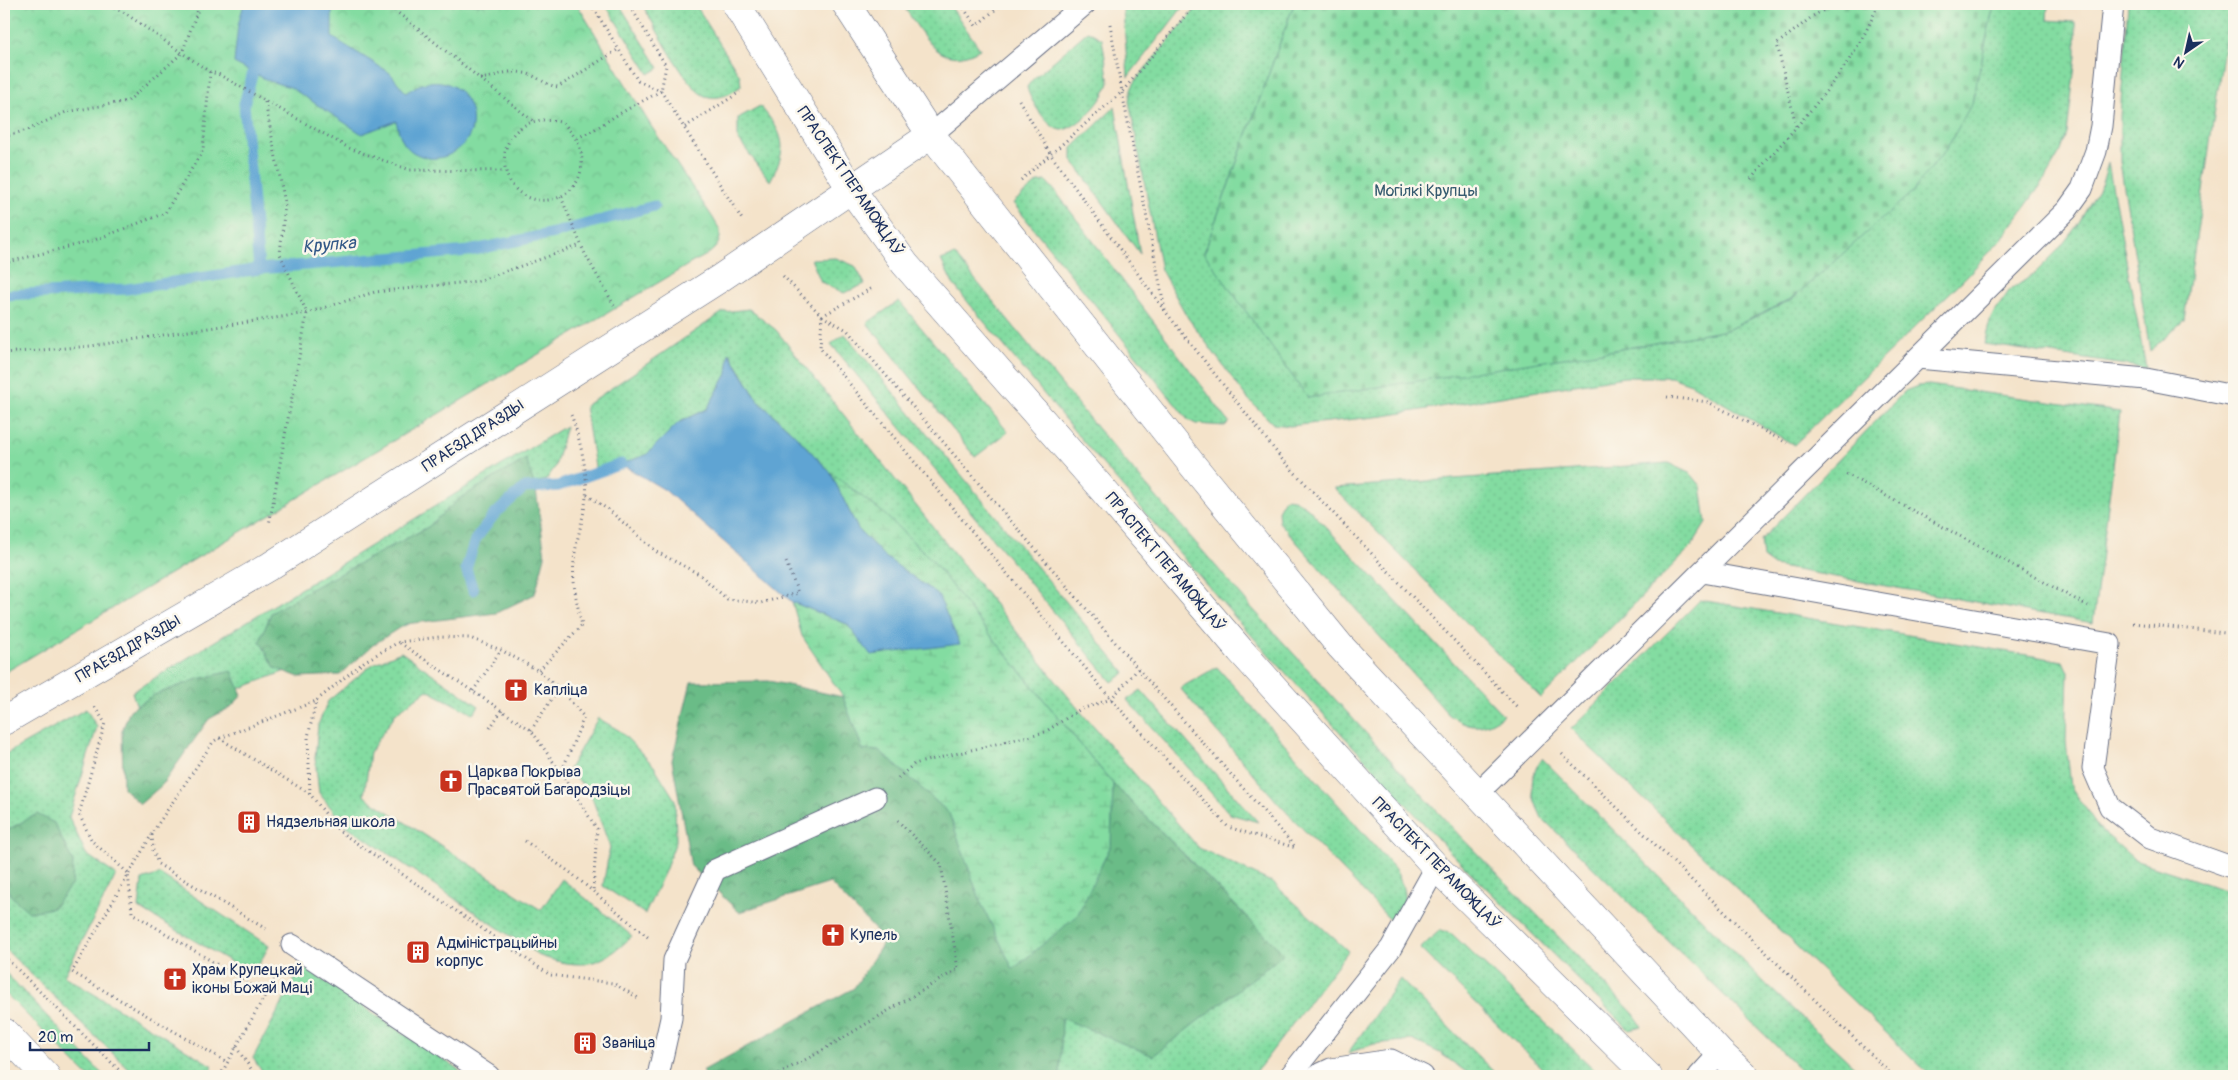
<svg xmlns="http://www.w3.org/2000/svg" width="2238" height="1080" font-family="Pangolin,sans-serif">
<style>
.grass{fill:url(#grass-dots);stroke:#4f8680}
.forest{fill:url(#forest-crowns);stroke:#427672}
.wetland{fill:url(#wetland-marsh);stroke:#4f8680}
.cemetery{fill:url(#cemetery-stones);stroke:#4f8680}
.park{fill:url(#park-crowns);stroke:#4f8680}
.water{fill:#5ea4d3;stroke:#3c6a98}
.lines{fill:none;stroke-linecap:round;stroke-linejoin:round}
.stream{stroke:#5ea4d3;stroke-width:11}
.service-casing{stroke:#676e84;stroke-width:23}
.minor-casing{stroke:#676e84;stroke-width:29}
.tertiary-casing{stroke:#676e84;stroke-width:29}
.primary-casing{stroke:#676e84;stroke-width:29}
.path{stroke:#676e84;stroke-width:3;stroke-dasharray:1 4;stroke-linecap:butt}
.service{stroke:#fff;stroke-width:21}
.minor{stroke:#fff;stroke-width:28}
.tertiary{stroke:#fff;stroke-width:28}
.primary{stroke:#fff;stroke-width:28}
.labels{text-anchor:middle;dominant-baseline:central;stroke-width:5;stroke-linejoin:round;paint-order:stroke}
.street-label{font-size:16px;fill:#1b2f5e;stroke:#fbf7ec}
.park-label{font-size:16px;fill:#355a6f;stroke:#fbf7ec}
.poi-label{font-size:16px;fill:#1b2f5e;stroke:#fbf7ec;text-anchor:start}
.water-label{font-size:18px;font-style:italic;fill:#325887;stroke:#fbf7ec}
</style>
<defs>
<pattern id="grass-dots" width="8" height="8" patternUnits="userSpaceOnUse" patternTransform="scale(1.25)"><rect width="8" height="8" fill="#83dca1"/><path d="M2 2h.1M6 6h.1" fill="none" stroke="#71bd8d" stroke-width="1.8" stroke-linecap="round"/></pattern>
<pattern id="forest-crowns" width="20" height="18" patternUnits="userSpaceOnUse" patternTransform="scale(1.25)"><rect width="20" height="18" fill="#6abc87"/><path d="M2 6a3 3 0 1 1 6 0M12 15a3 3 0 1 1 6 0" fill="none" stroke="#569972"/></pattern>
<pattern id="wetland-marsh" width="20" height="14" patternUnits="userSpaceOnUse" patternTransform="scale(1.25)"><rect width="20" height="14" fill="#83dca1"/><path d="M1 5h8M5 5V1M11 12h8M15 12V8" fill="none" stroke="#71bd8d"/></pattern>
<pattern id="cemetery-stones" width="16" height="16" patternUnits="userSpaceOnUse" patternTransform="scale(1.25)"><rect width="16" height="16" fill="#83dca1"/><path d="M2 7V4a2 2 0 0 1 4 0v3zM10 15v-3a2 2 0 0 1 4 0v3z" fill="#71bd8d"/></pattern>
<pattern id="park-crowns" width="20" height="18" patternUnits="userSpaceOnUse" patternTransform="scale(1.25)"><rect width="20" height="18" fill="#83dca1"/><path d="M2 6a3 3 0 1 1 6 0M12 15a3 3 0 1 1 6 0" fill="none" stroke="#71bd8d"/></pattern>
</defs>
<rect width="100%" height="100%" fill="#fbf7ec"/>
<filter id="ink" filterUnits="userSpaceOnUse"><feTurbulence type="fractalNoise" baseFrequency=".02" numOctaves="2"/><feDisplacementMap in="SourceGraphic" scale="10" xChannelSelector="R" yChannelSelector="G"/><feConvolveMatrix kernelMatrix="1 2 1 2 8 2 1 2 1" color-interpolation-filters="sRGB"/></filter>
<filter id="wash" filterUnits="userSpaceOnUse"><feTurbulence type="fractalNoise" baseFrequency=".0096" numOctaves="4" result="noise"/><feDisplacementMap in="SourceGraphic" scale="20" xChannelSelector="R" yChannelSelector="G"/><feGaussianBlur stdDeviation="1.12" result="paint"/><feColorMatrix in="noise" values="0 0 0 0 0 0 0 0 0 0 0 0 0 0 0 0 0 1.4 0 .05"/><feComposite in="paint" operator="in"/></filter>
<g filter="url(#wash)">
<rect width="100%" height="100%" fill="#f4e3ca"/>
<g class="grass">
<path d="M 605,4 L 619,4 L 659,68 L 649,74 Z"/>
<path d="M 642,4 L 695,4 L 740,76 L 741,86 C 730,95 719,100 705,96 C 687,90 653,22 642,4 Z"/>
<path d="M 916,4 L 949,4 L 980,49 C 940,72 926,38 906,10 Z"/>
<path d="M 1124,4 L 1185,4 L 1128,77 L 1123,10 Z"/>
<path d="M 1200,4 L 1294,4 L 1204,253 L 1615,350 L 1727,330 L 1793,299 L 1972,103 L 1994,4 L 2048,4 L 2047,20 L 2076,22 L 2076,56 L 2067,134 L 2061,151 L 2043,182 L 2001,240 L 1964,279 L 1794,445 L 1691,384 L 1671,377 L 1624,377 L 1384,416 L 1290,426 L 1273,424 L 1247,398 L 1188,318 L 1161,270 L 1129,101 L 1131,89 L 1138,77 Z"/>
<path d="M 2128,4 L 2234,4 L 2234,12 L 2228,20 L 2184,320 L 2150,351 L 2120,162 L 2120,116 Z"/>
<path d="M 1088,31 L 1102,39 L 1109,82 C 1106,98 1079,128 1062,130 C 1049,131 1029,99 1027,87 L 1032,80 Z"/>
<path d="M 760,106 C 785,135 789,147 770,181 L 738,139 L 738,118 Z"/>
<path d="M 1115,107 L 1140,254 L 1072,160 L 1072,148 Z"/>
<path d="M 2108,163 L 2146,368 L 1984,344 L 1991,317 L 2009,291 L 2034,274 L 2059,249 L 2076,227 L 2102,183 Z"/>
<path d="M 1046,181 L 1056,192 L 1229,422 L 1225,426 L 1196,424 L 1188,420 L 1013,203 L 1038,182 Z"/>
<path d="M 955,255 L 1097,428 L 1251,607 L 1459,835 L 1634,1014 L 1642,1027 L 1629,1030 L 1448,850 L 1240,623 L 1081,439 L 953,284 L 941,260 Z"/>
<path d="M 836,258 L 855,266 L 865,284 L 844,293 L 821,282 L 811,259 Z"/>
<path d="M 899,301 L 1008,432 L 975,457 L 867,323 Z"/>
<path d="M 749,309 L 776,330 L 1079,710 L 1199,848 L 1273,883 L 1348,951 L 1253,1076 L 1057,1076 L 1062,1018 L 1284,954 L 1113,784 L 974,615 L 931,559 L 882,513 L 830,472 L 793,433 L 758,401 L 730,353 L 727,374 L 707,409 L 678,423 L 646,455 L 596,473 L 585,406 L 723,312 Z"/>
<path d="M 845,334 L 1125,673 L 1112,682 L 831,344 Z"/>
<path d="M 1929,385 L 2120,412 L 2093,623 L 1774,566 L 1763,558 L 1761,540 L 1905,391 L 1918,386 Z"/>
<path d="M 566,426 L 555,467 L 546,480 L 534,483 L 521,482 L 448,609 L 194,706 L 142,722 L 132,692 Z"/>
<path d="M 1668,463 L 1691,474 L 1701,486 L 1706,523 L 1691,547 L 1541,698 L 1334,488 Z"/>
<path d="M 1285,498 L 1294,499 L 1308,508 L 1503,715 C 1483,731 1468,729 1448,714 L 1279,522 L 1278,511 Z"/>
<path d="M 1700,600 L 2063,661 L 2068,672 L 2066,741 L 2071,787 L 2099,828 L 2135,860 L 2234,893 L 2234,1076 L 1931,1076 L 1571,729 Z"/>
<path d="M 401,652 L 479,706 L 473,714 L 427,690 L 396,713 L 370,752 L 364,796 L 541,910 L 562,879 L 632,936 C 601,967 581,970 540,956 L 344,824 L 319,793 L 315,758 L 318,725 L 328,701 L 373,664 Z"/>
<path d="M 1217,667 L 1395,869 C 1408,895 1406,900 1397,927 L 1278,803 L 1180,688 Z"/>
<path d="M 1141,690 L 1258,822 L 1230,814 L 1127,700 Z"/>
<path d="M 86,709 L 97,727 L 69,817 L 86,854 L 116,875 L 64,976 L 213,1066 L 209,1076 L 136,1076 L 4,948 L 4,755 Z"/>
<path d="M 598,718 L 620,731 L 654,766 L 675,800 L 676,841 L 665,871 L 645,914 L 603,886 L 610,847 L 591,795 L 569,769 Z"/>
<path d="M 1542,758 L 1768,986 L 1864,1076 L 1807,1076 L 1542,818 C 1531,795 1527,780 1542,758 Z"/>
<path d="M 160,874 L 269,946 L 253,975 L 139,908 L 142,880 Z"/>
<path d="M 1440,930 L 1452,934 L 1601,1076 L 1550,1076 L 1420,949 Z"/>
<path d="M 302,966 L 459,1070 L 461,1076 L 265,1076 L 253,1058 Z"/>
<path d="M 4,971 L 104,1076 L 88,1076 L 4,992 Z"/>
<path d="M 1400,979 L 1498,1076 L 1472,1076 L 1440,1053 L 1412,1040 L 1374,1044 L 1348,1053 Z"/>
</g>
<g class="forest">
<path d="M 526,459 L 536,490 L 545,556 L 535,594 L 496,613 L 405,624 L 373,645 L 340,675 L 299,677 L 275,668 L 260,641 L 271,613 L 309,590 L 428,527 L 459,499 Z"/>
<path d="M 232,671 L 242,695 L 231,707 L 209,719 L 162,785 L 140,804 L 123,788 L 122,731 L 130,710 L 154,695 L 198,679 Z"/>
<path d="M 769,681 L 843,697 L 863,750 L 880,751 L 949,813 L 981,903 L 1013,969 L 1077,915 L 1111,845 L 1113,784 L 1284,954 L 1153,1056 L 1062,1018 L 1060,1076 L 707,1076 L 702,1071 L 854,988 L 885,940 L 830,883 L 739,912 L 691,866 L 672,760 L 691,682 Z"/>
<path d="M 37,814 L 54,823 L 73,862 L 72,884 L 53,908 L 29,912 C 23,906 12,899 9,892 C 0,876 3,846 9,829 Z"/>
</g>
<path class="wetland" d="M 830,472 L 882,512 L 931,559 L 974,615 L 1113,784 L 1111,845 L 1077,916 L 1013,969 L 981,903 L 949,813 L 880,751 L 863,750 L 843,697 L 802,636 L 792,602 L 847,624 L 872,655 L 938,595 L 884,556 L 858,529 Z"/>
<path class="cemetery" d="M 1294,4 L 1994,4 L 1972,103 L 1947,148 L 1912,192 L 1793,298 L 1727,330 L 1615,350 L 1308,398 L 1204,253 Z"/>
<path class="park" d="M 4,4 L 577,4 L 651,126 L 713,218 C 715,222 719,227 720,232 C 722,249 705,256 693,262 L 4,673 Z"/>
<g class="water">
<path d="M 244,4 L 332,4 L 332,37 L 390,73 L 406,93 C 456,54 498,125 454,152 C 446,157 438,159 429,158 C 405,153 401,141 396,121 L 362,134 L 290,87 L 269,81 L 234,63 L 238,25 Z"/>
<path d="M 729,353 L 758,401 L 793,433 L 830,472 L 858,529 L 884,556 L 938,595 L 960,644 L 871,655 L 847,624 L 792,602 L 665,490 L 621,464 L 646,455 L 678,423 L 707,409 L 727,374 Z"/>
</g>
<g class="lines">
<g class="stream">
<path d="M 259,269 L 244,104 L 253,72 L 264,63"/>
<path d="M 4,295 L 127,289 L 259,269 L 469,251 L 554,233 L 654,206"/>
<path d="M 473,590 L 466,569 L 475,540 L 494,515 L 524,488 L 558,486 L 621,464"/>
</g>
</g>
</g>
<g filter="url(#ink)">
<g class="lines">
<g class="service-casing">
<g id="service">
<path d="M 931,135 L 1085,4"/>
<path d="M 1918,358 L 2146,379 L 2234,396"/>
<path d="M 1702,572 L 2110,644 L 2093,768 L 2110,807 L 2150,838 L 2234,868"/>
<path d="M 1478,793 L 2067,210 L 2082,189 L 2096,151 L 2101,126 L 2113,4"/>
<path d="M 292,945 L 489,1076"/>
<path d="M 658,1076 L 671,1018 L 674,960 L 715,870 L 875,798"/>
<path d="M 1290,1076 L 1391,948 L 1436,867"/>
<path d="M 1316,1076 L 1331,1069 L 1391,1060 L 1423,1076"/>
<path d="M 1699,1076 L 1720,1053"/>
</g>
</g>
<g class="minor-casing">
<path id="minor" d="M 4,1032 L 46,1076"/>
</g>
<g class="tertiary-casing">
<path id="tertiary" d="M 4,721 L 270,566 L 719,279 L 931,135"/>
</g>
<g class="primary-casing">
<g id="primary">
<path d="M 736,4 L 851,189 L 905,264 L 1097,483 L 1240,650 L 1436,867 L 1648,1076"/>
<path d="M 846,4 L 931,135 L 1194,467 L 1340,646 L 1720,1053 L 1745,1076"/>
</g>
</g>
<g class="path">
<path d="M 105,4 L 125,13 L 182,53 L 200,4"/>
<path d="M 387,4 L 533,121"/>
<path d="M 591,4 L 638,81 L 661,91 L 743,221"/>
<path d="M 961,4 L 976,26 L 1002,4"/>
<path d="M 1110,24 L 1122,92 L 1165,310"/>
<path d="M 480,79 C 498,77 503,69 524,73 C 536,75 545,85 558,87 L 619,49"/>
<path d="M 1019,100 L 1051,155 L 1165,311 L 1282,459 L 1518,708"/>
<path d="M 265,102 L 285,203 L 280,254 L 307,313 L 269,525"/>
<path d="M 543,120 C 549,121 557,120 562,123 C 565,124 568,129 570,131 C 592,155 583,196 548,200 C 496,206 486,125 543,120 Z"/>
<path d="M 1796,126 L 1777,44 L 1813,16 L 1835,4"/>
<path d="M 685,127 L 740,92"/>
<path d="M 4,137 L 30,129 L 66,112 L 128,101 L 182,53 L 210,72 L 218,74 L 349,148 L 410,170 L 504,171"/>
<path d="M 577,138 L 592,131 L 617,115 L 661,91 L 666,66 L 629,4"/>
<path d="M 1751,179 C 1796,125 1853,71 1878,4"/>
<path d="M 1021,180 L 1122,92 L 1195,4"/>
<path d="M 561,197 L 585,254 L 614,305"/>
<path d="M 4,263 L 92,241 L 165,213 L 203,150 L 210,72"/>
<path d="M 783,276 L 822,316 L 820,348 L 1111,699 L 1228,827 L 1296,848"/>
<path d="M 822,316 L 847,330 L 1138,669 L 1296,848"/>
<path d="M 822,316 L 872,288"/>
<path d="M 4,353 L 91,346 L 307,313 L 375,292 L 478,281 L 581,245"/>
<path d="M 1667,397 L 1708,402 L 1787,443"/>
<path d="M 1846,474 L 2088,606"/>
<path d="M 587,495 L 610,511 L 657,552 L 699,574 L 727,599 L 761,603 L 798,593 L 786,562"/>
<path d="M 2133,623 L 2234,634"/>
<path d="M 400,643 L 531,730 L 561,773"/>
<path d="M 539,670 L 582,625 C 577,604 572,583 574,561 C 576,539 584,518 586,497 C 589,477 579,434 571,415"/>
<path d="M 473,691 L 501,650"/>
<path d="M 95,707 L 105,723 L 79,814 L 92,841 L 128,873 L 132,913 L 266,994"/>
<path d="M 490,728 L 502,710"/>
<path d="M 531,730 L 559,688"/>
<path d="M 220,738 L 316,701"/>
<path d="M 1562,754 L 1893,1076"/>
<path d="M 898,778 L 914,764 L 1045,732 L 1079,710 L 1111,699 L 1138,669"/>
<path d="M 310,794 L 308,737 L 316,701 L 365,661 L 399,642 L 439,637 L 470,638 L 501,650 L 539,671 L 559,688 L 584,717 L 561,773 L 597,829 L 593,892"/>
<path d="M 152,834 L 72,972 L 227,1062"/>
<path d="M 525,841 L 571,873 L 649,938"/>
<path d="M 266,929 L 158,864 L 153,850 L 152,833 L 213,742 L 219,738 L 310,794 L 339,831 L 550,975 L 613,983 L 640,999"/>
<path d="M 4,956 L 125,1076"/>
<path d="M 236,1047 L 256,1076"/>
<path d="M 220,1076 L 278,972"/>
<path d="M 774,1076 L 816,1054 L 958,969 L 941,864 L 896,819"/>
</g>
<use href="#service" class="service"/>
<use href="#minor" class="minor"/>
<use href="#tertiary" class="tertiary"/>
<use href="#primary" class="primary"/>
</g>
</g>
<defs>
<g id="church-square" transform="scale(1.25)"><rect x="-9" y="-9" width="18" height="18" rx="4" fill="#c8321e" stroke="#fbf7ec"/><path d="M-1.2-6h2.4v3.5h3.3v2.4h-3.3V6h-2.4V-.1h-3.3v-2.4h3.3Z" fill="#fff"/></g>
<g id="building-square" transform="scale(1.25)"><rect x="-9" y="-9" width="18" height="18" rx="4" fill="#c8321e" stroke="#fbf7ec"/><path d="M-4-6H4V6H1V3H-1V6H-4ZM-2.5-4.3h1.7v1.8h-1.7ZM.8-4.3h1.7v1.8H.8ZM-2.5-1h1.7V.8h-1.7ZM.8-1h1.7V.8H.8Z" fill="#fff"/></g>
</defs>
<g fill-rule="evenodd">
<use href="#church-square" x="516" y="690"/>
<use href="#church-square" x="451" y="781"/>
<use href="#building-square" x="249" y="822"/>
<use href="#church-square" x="833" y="935"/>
<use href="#building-square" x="418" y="952"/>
<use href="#church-square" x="175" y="979"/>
<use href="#building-square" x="585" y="1043"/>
</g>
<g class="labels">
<g class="street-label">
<text transform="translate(850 181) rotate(56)">ПРАСПЕКТ ПЕРАМОЖЦАЎ</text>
<text transform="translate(473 436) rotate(-33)">ПРАЕЗД ДРАЗДЫ</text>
<text transform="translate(1165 562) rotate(50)">ПРАСПЕКТ ПЕРАМОЖЦАЎ</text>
<text transform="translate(128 649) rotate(-30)">ПРАЕЗД ДРАЗДЫ</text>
<text transform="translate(1436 863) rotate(46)">ПРАСПЕКТ ПЕРАМОЖЦАЎ</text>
</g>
<g class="park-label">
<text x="1426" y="191">Могілкі Крупцы</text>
</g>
<g class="poi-label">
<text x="534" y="690">Капліца</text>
<text x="468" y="772">Царква Покрыва<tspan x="468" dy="18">Прасвятой Багародзіцы</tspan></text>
<text x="266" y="822">Нядзельная школа</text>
<text x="850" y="935">Купель</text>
<text x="436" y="943">Адміністрацыйны<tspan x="436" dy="18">корпус</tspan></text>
<text x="192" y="970">Храм Крупецкай<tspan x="192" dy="18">іконы Божай Маці</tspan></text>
<text x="602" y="1043">Званіца</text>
</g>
<g class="water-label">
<text transform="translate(329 245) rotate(-5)">Крупка</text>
</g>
</g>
<rect width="2238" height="1080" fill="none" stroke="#fbf7ec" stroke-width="20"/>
<g transform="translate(2186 52) rotate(214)" stroke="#fbf7ec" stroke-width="4" paint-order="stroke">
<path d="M0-4L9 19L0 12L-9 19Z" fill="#1b2f5e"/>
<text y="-8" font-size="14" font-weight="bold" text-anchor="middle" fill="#1b2f5e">N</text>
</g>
<path d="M30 1042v8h119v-8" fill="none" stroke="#1b2f5e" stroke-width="2.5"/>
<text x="38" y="1042" font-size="15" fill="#1b2f5e" stroke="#fbf7ec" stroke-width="4" paint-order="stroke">20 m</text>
</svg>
